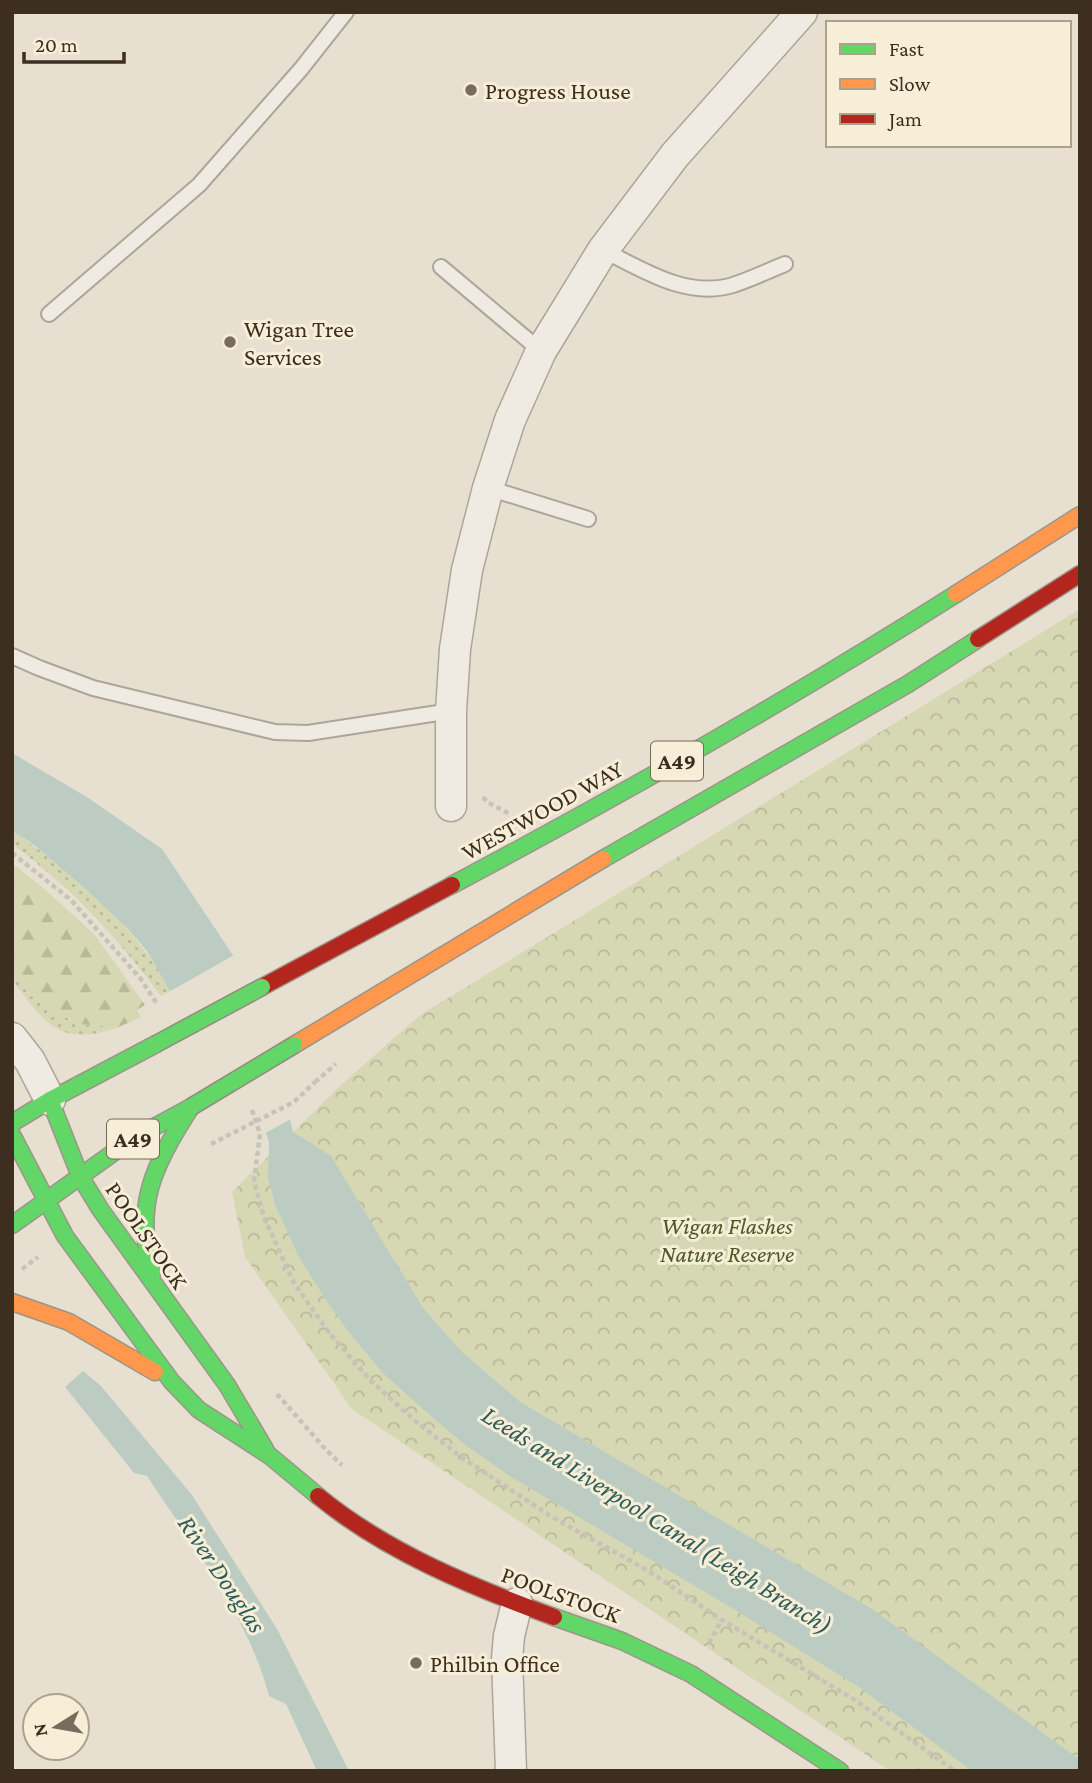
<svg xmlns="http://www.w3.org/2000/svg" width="1092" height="1783" font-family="'Crimson Pro',serif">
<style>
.grass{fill:url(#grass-dots)}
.forest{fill:url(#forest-firs)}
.park{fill:url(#park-crowns)}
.water{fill:#bcccc2}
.pier{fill:#e7e0d1}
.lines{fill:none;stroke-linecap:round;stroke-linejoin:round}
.lane-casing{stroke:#ada599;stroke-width:18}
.street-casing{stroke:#ada599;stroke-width:33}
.fast-casing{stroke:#9c958a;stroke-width:19}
.slow-casing{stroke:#9c958a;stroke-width:19}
.jam-casing{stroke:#9c958a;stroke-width:19}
.path{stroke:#c8c2b9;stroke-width:4.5;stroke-dasharray:5 3.5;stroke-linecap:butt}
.lane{stroke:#efebe3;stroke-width:14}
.street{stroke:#efebe3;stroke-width:30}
.fast{stroke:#63d668;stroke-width:16}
.slow{stroke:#ff974d;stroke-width:16}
.jam{stroke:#b3261e;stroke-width:16}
.fast-bridge-casing{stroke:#928b80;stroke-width:19;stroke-linecap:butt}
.path-bridge{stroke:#c8c2b9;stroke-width:4.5;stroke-dasharray:5 3.5;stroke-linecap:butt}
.fast-bridge{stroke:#63d668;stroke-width:16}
.poi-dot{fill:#786c5e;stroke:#f7eed8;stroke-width:2.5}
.labels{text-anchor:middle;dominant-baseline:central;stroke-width:6;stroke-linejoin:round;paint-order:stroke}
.shield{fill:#f7eed8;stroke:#756857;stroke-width:2}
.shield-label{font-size:23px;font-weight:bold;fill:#3d2e20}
.poi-label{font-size:24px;fill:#3d2e20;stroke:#f7eed8;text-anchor:start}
.street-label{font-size:24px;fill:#3d2e20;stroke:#f7eed8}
.park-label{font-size:24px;font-style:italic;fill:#4d5a26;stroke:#f7eed8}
.water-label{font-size:26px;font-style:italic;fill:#2f5d5a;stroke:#f7eed8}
</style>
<defs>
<pattern id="grass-dots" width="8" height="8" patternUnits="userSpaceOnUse" patternTransform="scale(1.75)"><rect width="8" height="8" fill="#d6d7b3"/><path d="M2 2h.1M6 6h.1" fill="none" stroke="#b9b99a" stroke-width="1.8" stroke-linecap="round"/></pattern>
<pattern id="forest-firs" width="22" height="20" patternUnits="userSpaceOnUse" patternTransform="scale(1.75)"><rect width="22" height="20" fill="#d6d7b3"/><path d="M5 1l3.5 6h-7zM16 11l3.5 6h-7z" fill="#b9b99a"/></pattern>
<pattern id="park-crowns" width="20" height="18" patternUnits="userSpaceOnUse" patternTransform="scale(1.75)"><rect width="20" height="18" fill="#d6d7b3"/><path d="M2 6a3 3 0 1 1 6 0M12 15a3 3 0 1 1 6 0" fill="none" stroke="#b9b99a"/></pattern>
</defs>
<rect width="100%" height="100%" fill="#e7e0d1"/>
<g class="grass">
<path d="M 12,831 C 67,867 142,931 170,991 L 161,996 C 115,935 74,890 12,844 Z"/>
<path d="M 12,974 L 33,997 L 77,1024 L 119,1027 C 59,1048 46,1024 12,980 Z"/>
</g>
<path class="forest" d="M 12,863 L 43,888 L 94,934 L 145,1005 L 137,1010 L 141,1017 L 119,1027 L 77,1024 L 33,997 L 12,974 Z"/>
<path class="park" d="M 1080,609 L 1080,1771 L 890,1771 L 352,1409 L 245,1257 L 232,1192 L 341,1085 L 419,1016 Z"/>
<g class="water">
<path d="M 12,753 L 87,797 L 162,849 L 237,961 L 273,1049 L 293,1132 L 331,1156 L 423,1308 L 461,1351 L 520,1402 L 872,1609 L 1080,1760 L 1080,1771 L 972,1771 L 859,1687 L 732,1608 L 513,1478 L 468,1447 L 424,1410 L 382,1372 L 348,1331 L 328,1303 L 300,1259 L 276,1207 L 268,1178 L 269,1142 L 246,1079 L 170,991 L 147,951 L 128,929 L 87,890 L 33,844 L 12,831 Z"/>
<path d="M 83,1371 L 101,1386 L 192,1495 L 277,1629 L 349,1771 L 317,1771 L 286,1704 L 269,1696 C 249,1618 191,1543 147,1476 L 134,1473 L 65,1387 Z"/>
</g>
<path class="pier" d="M 236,954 L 276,1048 L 293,1118 L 262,1135 L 243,1081 L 225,1074 L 167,993 Z"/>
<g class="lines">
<g class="lane-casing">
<g id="lane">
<path d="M 603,250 C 643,270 687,299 733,285 C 751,279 768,271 785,264"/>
<path d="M 441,267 L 541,351"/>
<path d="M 49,314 L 199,185 L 301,69 L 346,12"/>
<path d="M 488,488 L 588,519"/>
<path d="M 12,656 L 39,668 L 93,688 L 275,732 L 308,733 L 451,711"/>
</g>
</g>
<g class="street-casing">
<g id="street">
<path d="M 451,806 L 451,711 L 455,649 L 467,570 L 488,488 L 510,420 L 541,351 L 603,250 L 675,155 L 802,12"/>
<path d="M 12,1038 L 30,1061 L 50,1100"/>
<path d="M 511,1771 L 507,1659 L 509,1636 L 517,1603"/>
</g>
</g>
<g class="fast-casing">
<g id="fast">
<path d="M 603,859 L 908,684 L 978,639"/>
<path d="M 452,885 C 623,794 792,698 956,594"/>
<path d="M 50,1100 L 80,1176 L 100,1209 L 227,1385 L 265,1449"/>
<path d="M 12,1123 L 50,1100 L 156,1044"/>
<path d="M 12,1135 L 65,1236 L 172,1382 L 199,1410 L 270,1456 L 318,1496"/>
<path d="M 12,1225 L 134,1138 L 191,1107"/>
<path d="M 152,1275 C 134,1203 153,1167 191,1107"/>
<path d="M 554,1617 L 622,1641 L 691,1674 L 840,1771"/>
</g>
</g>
<g class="slow-casing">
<g id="slow">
<path d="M 956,594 L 1080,515"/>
<path d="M 294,1045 L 603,859"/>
<path d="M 12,1302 L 69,1322 L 155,1372"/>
</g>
</g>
<g class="jam-casing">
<g id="jam">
<path d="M 978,639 L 1080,574"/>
<path d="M 262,987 L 452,885"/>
<path d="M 318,1496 C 386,1552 472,1587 554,1617"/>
</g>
</g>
<g class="path">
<path d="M 483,797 L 487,802 L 510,814"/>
<path d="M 12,853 L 71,900 L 140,978 L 157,1004"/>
<path d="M 315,1082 L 336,1064"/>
<path d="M 252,1110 L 260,1134 L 254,1181 L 264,1217 L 294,1283 L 330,1334 L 370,1380 L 414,1420 L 461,1457 L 552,1517 L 647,1570 L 722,1620 L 855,1700 L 955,1771"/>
<path d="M 22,1269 L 38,1257"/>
<path d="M 277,1394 L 327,1451 L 342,1465"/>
<path d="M 709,1643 L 722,1620"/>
</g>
<use href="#lane" class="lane"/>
<use href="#street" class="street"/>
<use href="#fast" class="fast"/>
<use href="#slow" class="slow"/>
<use href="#jam" class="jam"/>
<g class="fast-bridge-casing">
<g id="fast-bridge">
<path d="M 156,1044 L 262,987"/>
<path d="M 191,1107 L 294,1045"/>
</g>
</g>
<path class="path-bridge" d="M 211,1144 L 294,1102 L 315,1082"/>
<use href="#fast-bridge" class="fast-bridge"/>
</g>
<g class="poi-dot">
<circle cx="471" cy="90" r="7"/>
<circle cx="230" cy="342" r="7"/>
<circle cx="416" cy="1663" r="7"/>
</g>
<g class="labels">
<g class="shield">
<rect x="651" y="741.5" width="52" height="39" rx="5"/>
<rect x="107" y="1119.5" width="52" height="39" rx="5"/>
</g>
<g class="shield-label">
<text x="677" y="761">A49</text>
<text x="133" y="1139">A49</text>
</g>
<g class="poi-label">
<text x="485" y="90">Progress House</text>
<text x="244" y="328">Wigan Tree<tspan x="244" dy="28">Services</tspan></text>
<text x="430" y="1663">Philbin Office</text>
</g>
<g class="street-label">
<text transform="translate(542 810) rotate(-29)">WESTWOOD WAY</text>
<text transform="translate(147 1235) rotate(55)">POOLSTOCK</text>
<text transform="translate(561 1594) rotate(20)">POOLSTOCK</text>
</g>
<g class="park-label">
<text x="727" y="1225">Wigan Flashes<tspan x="727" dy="28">Nature Reserve</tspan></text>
</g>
<g class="water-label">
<text transform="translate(657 1520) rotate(32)">Leeds and Liverpool Canal (Leigh Branch)</text>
<text transform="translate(222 1574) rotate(56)">River Douglas</text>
</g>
</g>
<rect width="1092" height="1783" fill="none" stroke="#3d2e20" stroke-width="28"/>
<rect x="826" y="21" width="245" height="126" fill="#f7eed8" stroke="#ada18e" stroke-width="2"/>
<rect x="840" y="44" width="35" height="10" fill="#63d668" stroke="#ada18e" stroke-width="2"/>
<text x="889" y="56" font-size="21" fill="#3d2e20">Fast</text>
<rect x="840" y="79" width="35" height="10" fill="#ff974d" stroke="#ada18e" stroke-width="2"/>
<text x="889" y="91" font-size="21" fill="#3d2e20">Slow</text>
<rect x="840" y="114" width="35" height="10" fill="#b3261e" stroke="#ada18e" stroke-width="2"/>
<text x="889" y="126" font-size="21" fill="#3d2e20">Jam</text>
<g transform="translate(56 1727) rotate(259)"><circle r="33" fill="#f7eed8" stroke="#ada18e" stroke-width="2"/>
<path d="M0-5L12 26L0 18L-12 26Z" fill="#786c5e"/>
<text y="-10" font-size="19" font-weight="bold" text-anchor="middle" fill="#3d2e20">N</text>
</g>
<path d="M24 52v10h100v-10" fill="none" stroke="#3d2e20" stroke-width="3.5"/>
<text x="35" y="52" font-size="21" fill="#3d2e20" stroke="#f7eed8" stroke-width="5" paint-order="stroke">20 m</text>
</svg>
